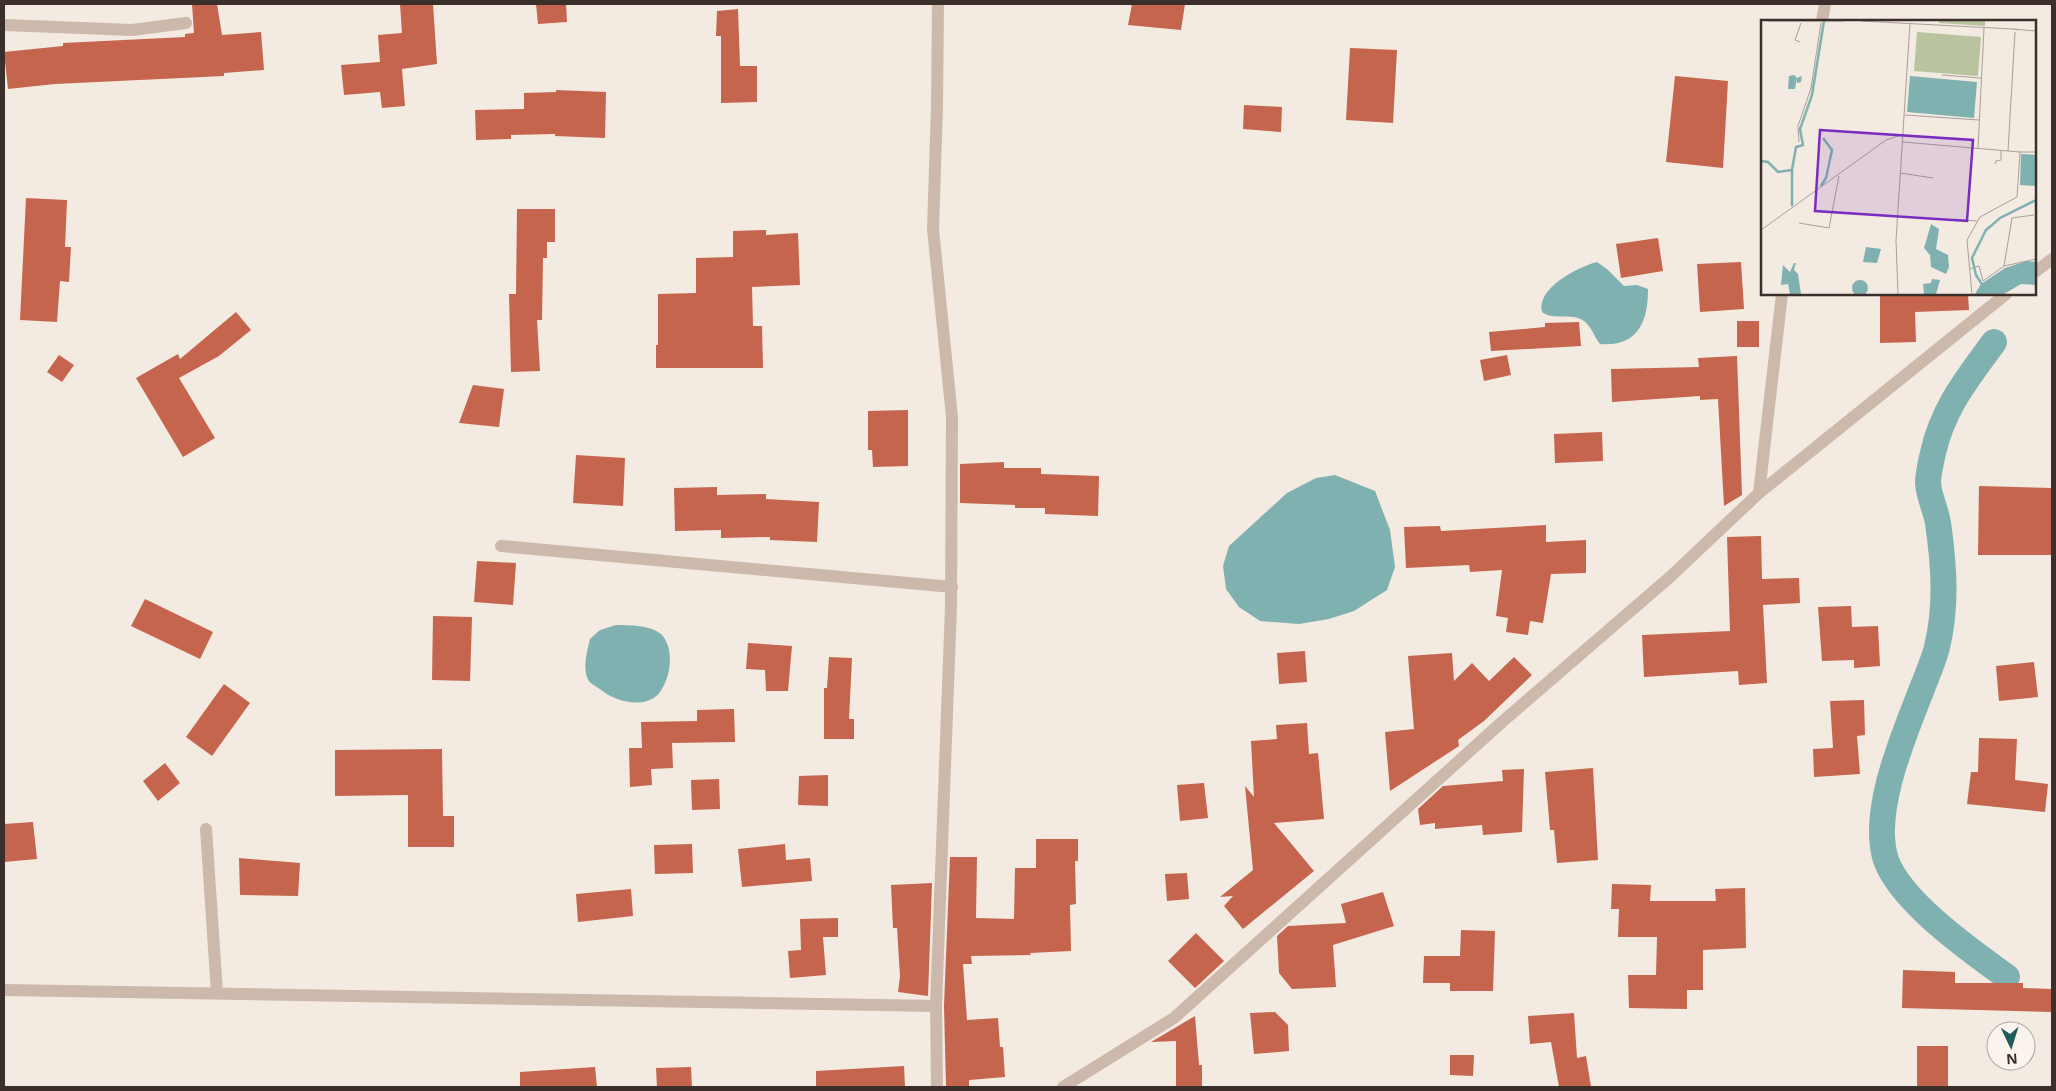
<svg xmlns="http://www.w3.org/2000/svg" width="2056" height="1091" font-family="'Open Sans',sans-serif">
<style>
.water{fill:#80b1b1}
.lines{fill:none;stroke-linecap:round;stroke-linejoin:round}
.canal{stroke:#80b1b1;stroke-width:26}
.building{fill:#c5654d}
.minor{stroke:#ccb9ac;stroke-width:12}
.inset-river{fill:none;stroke:#80b1b1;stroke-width:2.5}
.inset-road{fill:none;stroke:#a99f98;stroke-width:1}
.view{fill:#7b2cbf;fill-opacity:0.15;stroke:#7b2cbf;stroke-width:2.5}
.inset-edge{fill:none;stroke:#3a2f2b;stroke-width:2.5}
</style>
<rect width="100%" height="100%" fill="#f3eae1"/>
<g class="water">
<path d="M 1597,262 L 1607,269 L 1624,286 L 1637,285 L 1648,289 C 1648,322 1638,347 1600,344 C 1594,337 1592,327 1584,321 C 1571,312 1553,321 1542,312 C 1536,288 1578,267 1597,262 Z"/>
<path d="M 1335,475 L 1375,491 L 1390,530 L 1395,567 L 1387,590 L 1354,611 L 1329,619 L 1299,624 L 1260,621 L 1239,607 L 1226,589 L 1223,566 L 1229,546 L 1287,493 L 1316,478 Z"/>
<path d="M 616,625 C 630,625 650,625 661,634 C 675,648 671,677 660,692 C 647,710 616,702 601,690 C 598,687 591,684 589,681 C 582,670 587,651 590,639 L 600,630 Z"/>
</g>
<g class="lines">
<path class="canal" d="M 1994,342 C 1967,379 1943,408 1933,453 C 1931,462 1928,474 1928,483 C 1929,497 1936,510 1938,523 C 1944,565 1947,606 1937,647 C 1934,660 1928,673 1923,686 C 1905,733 1870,811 1886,860 C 1901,902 1971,951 2007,977"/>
</g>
<g class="building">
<path d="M 192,4 L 217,4 L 222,35 L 261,32 L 264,70 L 224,73 L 224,76 L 55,84 L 8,89 L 4,52 L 63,46 L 63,43 L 185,37 L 185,34 L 194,33 Z"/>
<path d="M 400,4 L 433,4 L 437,64 L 402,69 L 405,106 L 382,108 L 380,92 L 344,95 L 341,65 L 380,62 L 378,35 L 402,33 Z"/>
<path d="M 536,4 L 566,4 L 567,22 L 538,24 Z"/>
<path d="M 1132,4 L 1185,4 L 1181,30 L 1128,25 Z"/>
<path d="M 738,9 L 740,66 L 757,66 L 757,102 L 721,103 L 721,36 L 716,36 L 717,11 Z"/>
<path d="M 1350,48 L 1397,50 L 1393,123 L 1346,120 Z"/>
<path d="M 1675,76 L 1728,81 L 1723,168 L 1666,162 Z"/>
<path d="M 556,90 L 606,92 L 605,138 L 555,136 L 555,134 L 511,135 L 511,139 L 476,140 L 475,110 L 524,109 L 524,93 L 556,92 Z"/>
<path d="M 1244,105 L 1282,107 L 1281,132 L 1243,129 Z"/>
<path d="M 26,198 L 67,200 L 65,247 L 71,247 L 69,282 L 60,281 L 57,322 L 20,320 Z"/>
<path d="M 517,209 L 555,209 L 555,242 L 547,242 L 547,258 L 543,258 L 542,320 L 537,320 L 540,371 L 511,372 L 509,294 L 516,294 Z"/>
<path d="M 766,230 L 766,235 L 798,233 L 800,285 L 752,287 L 753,326 L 762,326 L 763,368 L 656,368 L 656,345 L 658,345 L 658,294 L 696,293 L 696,258 L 733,257 L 733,231 Z"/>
<path d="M 1658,238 L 1663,271 L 1621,278 L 1616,244 Z"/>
<path d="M 1741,262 L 1744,309 L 1700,312 L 1697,264 Z"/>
<path d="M 1891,294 L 1968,294 L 1969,310 L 1915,312 L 1916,342 L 1880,343 L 1880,296 L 1891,296 Z"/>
<path d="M 236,312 L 251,330 L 219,356 L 179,378 L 215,438 L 183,457 L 136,378 L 178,354 L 180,359 Z"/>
<rect x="1737" y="321" width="22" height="26"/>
<path d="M 1579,322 L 1581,346 L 1491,351 L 1489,332 L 1545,327 L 1545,323 Z"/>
<path d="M 59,355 L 74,365 L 62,382 L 47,372 Z"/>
<path d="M 1507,355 L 1511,375 L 1484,381 L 1480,360 Z"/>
<path d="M 1737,356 L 1742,495 L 1724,506 L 1718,399 L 1700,400 L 1700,396 L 1612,402 L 1611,369 L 1699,367 L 1698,358 Z"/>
<path d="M 473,385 L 504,389 L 499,427 L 459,423 Z"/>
<path d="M 908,410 L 908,466 L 873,467 L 872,450 L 868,450 L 868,411 Z"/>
<path d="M 1602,432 L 1603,461 L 1555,463 L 1554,434 Z"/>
<path d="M 576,455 L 625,458 L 623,506 L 573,503 Z"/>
<path d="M 1004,462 L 1004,468 L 1041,468 L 1041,474 L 1099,476 L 1098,516 L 1045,514 L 1045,508 L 1015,508 L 1015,505 L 960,503 L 960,464 Z"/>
<path d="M 1979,486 L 2052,488 L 2052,555 L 1978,555 Z"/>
<path d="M 717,487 L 717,495 L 766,494 L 766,499 L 819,502 L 817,542 L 770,540 L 770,537 L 721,538 L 721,530 L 675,531 L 674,488 Z"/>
<path d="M 1546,525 L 1546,542 L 1586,540 L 1586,573 L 1551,574 L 1543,623 L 1530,621 L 1528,635 L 1506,632 L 1508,618 L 1496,616 L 1502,570 L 1470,572 L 1469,565 L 1406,568 L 1404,527 L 1440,526 L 1441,531 Z"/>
<path d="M 1761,536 L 1762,579 L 1799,578 L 1800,603 L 1763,605 L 1767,683 L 1739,685 L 1738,671 L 1644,677 L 1642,635 L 1730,631 L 1727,537 Z"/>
<path d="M 477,561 L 516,563 L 513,605 L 474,602 Z"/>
<path d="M 145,599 L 213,632 L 200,659 L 131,626 Z"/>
<path d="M 1851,606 L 1852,627 L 1878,626 L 1880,666 L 1854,668 L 1854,660 L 1822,661 L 1818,607 Z"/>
<path d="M 433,616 L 472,617 L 470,681 L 432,680 Z"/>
<path d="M 748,643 L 792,646 L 788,691 L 766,691 L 765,670 L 746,669 Z"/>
<path d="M 1305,651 L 1307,682 L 1279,684 L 1277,653 Z"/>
<path d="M 1452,653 L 1454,681 L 1472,663 L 1489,681 L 1514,657 L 1532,675 L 1484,721 L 1458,740 L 1459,746 L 1390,791 L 1385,732 L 1414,729 L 1408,656 Z"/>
<path d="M 829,657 L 852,658 L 849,719 L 854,719 L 854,739 L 824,739 L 824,688 L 827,688 Z"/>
<path d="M 2034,662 L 2038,697 L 1999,701 L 1996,666 Z"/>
<path d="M 224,684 L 250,703 L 212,756 L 186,737 Z"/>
<path d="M 1864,700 L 1865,735 L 1857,736 L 1860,774 L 1814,777 L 1813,749 L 1833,748 L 1830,701 Z"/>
<path d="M 734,709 L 735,742 L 672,743 L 673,768 L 651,769 L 652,785 L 630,787 L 629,748 L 642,748 L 641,722 L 697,721 L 697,710 Z"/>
<path d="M 1307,723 L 1309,754 L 1318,753 L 1324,819 L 1274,823 L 1314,871 L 1243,929 L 1224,906 L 1233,896 L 1220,897 L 1253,870 L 1245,786 L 1254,797 L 1251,741 L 1277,739 L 1276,725 Z"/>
<path d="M 1979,738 L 2017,739 L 2015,780 L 2048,784 L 2045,812 L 1967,804 L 1971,772 L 1978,772 Z"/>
<path d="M 442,749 L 443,816 L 454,816 L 454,847 L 408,847 L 408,795 L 335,796 L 335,750 Z"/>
<path d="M 165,763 L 180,783 L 158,801 L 143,781 Z"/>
<path d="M 1593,768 L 1598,860 L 1557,863 L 1554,830 L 1550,830 L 1545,772 Z"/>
<path d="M 1524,769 L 1522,832 L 1483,835 L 1482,825 L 1435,829 L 1435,823 L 1420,825 L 1418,809 L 1443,786 L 1503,781 L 1502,770 Z"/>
<path d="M 828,775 L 828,806 L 798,805 L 799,776 Z"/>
<path d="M 719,779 L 720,809 L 692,810 L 691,780 Z"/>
<path d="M 1204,783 L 1208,818 L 1180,821 L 1177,785 Z"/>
<path d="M 33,822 L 37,859 L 4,862 L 4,824 Z"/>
<path d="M 1036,839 L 1078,839 L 1078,861 L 1075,861 L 1076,904 L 1070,905 L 1071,951 L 1030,953 L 1031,955 L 971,956 L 972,964 L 963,964 L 967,1020 L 998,1018 L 1000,1047 L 1003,1047 L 1005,1077 L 969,1080 L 969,1087 L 946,1087 L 944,1006 L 950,857 L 977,857 L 976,918 L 1014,919 L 1015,868 L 1036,868 Z"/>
<path d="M 692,844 L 693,873 L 655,874 L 654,845 Z"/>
<path d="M 785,844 L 786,860 L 810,858 L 812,881 L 742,887 L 738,849 Z"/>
<path d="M 239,858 L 300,863 L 298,896 L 240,895 Z"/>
<path d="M 1187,873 L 1189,899 L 1167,901 L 1165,874 Z"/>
<path d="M 932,883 L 928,996 L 898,992 L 900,976 L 897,928 L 893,928 L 891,885 Z"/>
<path d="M 1612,884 L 1651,885 L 1650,901 L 1716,901 L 1715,889 L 1745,888 L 1746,948 L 1703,950 L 1703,990 L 1687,990 L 1687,1009 L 1629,1008 L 1628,975 L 1656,975 L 1657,937 L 1618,937 L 1619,909 L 1611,909 Z"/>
<path d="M 631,889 L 633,916 L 578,922 L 576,894 Z"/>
<path d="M 1383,892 L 1394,926 L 1333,945 L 1336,987 L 1292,989 L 1279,973 L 1277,936 L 1288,926 L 1346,923 L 1341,904 Z"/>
<path d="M 838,918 L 838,937 L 823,937 L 826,975 L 790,978 L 788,951 L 801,950 L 800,919 Z"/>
<path d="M 1461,930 L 1495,931 L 1493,991 L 1450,991 L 1450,983 L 1423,983 L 1424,956 L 1460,956 Z"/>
<path d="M 1196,933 L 1224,961 L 1195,988 L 1168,961 Z"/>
<path d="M 1903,970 L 1955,972 L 1955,983 L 2023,983 L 2023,988 L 2052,989 L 2052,1012 L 1902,1008 Z"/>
<path d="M 1275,1012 L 1288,1025 L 1289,1051 L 1254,1054 L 1250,1013 Z"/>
<path d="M 1574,1013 L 1577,1058 L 1586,1056 L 1591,1087 L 1559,1087 L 1551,1042 L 1530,1044 L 1528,1016 Z"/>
<path d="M 1195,1016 L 1199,1065 L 1202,1065 L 1202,1087 L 1176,1087 L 1176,1041 L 1151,1042 Z"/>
<rect x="1917" y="1046" width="31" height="41"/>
<path d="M 1450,1055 L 1474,1055 L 1473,1076 L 1450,1075 Z"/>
<path d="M 904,1066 L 905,1087 L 816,1087 L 816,1071 Z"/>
<path d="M 595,1067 L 597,1087 L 520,1087 L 520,1072 Z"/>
<path d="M 691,1067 L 692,1087 L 657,1087 L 656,1068 Z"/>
</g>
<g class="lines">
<g class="minor">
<path d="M 1822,21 L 1825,4"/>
<path d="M 4,25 L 132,30 L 186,23"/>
<path d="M 2035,272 L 2052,259"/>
<path d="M 1759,493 L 1782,294"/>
<path d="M 501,546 L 952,587"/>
<path d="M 206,829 L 217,993"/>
<path d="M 4,990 L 936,1006"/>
<path d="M 937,1087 L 936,1006 L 951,606 L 952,417 L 933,229 L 937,107 L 938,4"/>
<path d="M 1063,1087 L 1174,1018 L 1502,722 L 1670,577 L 1759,493 L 2006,294"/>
</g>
</g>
<g transform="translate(1761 20)">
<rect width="275" height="275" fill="#f3eae1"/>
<path d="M 178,1 L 224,1 L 224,6 L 178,3 ZM 156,12 L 220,17 L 217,56 L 153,51 Z" fill="#b9c3a0"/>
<path d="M 33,55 L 36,58 L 41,56 L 40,62 L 36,63 L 36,58 L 34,69 L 27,69 L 28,56 ZM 149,56 L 216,62 L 213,98 L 146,92 ZM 260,134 L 275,135 L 275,166 L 259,165 ZM 170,204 L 178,209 L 175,229 L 187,235 L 188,247 L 185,254 L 170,247 L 169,235 L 163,228 ZM 105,227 L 120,229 L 116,243 L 102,242 ZM 266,241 L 275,242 L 275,265 L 260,264 L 243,274 L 214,274 L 220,264 L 244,248 ZM 33,243 L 35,243 L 33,250 L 37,254 L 40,274 L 29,274 L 27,264 L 20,265 L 22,245 L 29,252 ZM 171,259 L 179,260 L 175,274 L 163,274 L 162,264 L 170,263 ZM91 268a8 8 0 1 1 16 0a8 8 0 1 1-16 0Z" fill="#80b1b1"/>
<path class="inset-river" d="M 0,141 L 7,142 L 17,152 L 31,150 L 35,127 L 42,125 L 39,109 L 51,75 L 63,1M 60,166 L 65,158 L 71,130 L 62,118M 31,186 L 31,150M 222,266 L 215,255 L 211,238 L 225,210 L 239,198 L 275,180"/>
<path class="inset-road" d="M 7,1 L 83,1M 100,1 L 252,9M 257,10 L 252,9 L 275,11M 39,22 L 34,20 L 40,3M 181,55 L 220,58M 144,95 L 218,100M 38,122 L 37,106 L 50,68 L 60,3M 142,122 L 259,132 L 256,177 L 219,197 L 206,220 L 211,274M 217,128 L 223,8M 247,131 L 254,12M 259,132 L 275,132M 234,144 L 235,141 L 240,140 L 240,130M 139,153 L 172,158M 273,195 L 251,198 L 243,246 L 275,239M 193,199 L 216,201M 38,203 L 68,208 L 78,156M 0,210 L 125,120 L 143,114M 208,249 L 218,246 L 222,261 L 243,246M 137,274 L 135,220 L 149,3"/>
<path class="view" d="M 59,110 L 212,120 L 206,201 L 54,191 Z"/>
<rect width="275" height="275" class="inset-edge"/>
</g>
<rect width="2056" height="1091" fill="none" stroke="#3a2f2b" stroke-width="10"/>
<g transform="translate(2011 1046) rotate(176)"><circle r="24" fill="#fbf4ee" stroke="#aea5a0"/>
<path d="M0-4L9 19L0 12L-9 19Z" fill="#205b5c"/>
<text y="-8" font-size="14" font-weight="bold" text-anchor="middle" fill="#3a2f2b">N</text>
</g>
</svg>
